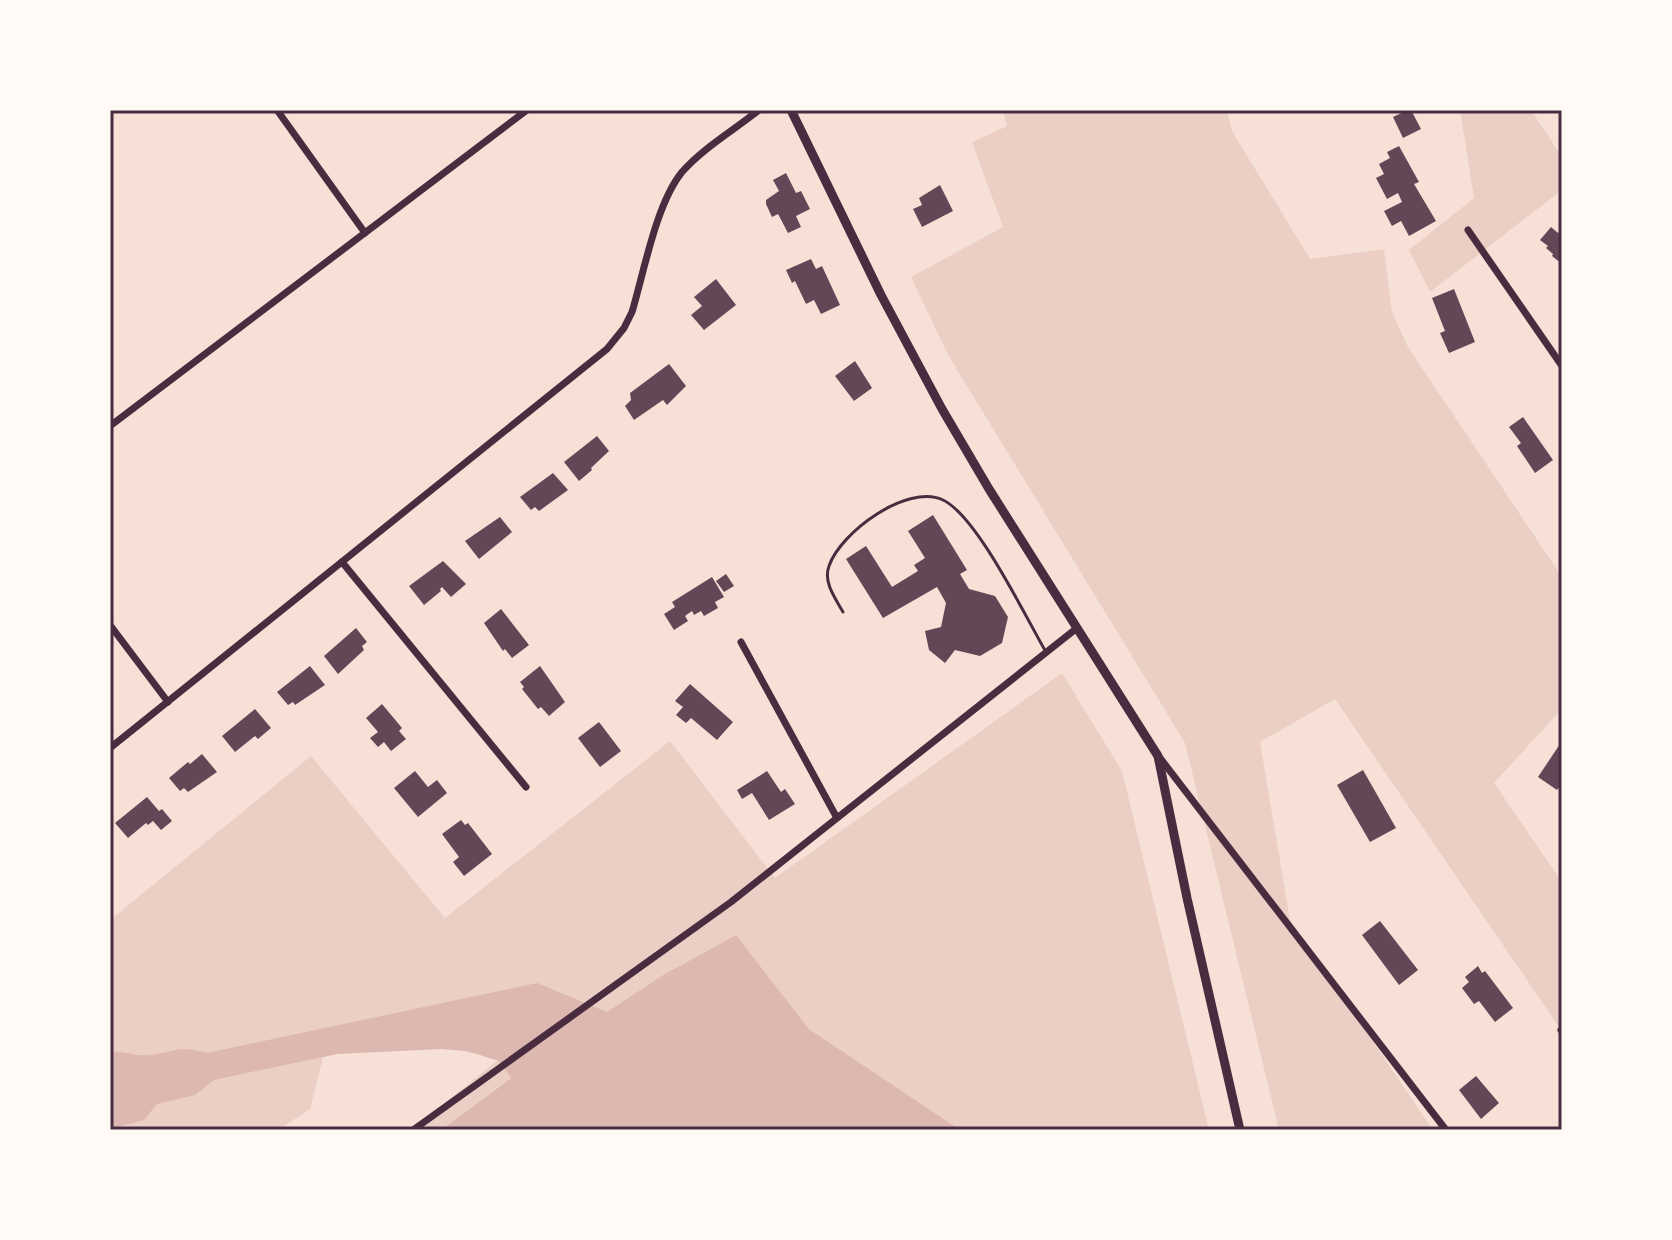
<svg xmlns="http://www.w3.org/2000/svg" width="1672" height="1240" font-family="Arial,sans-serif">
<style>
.green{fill:#ebcfc5}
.water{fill:#dcb8b0}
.building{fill:#644757}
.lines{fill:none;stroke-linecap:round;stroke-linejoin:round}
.service{stroke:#4a2c40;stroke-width:3}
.minor{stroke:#4a2c40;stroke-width:7}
.tertiary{stroke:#4a2c40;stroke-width:9}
.neatline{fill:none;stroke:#4a2c40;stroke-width:3}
</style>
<rect width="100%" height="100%" fill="#f7e1d7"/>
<g class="green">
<path d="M 1003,110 L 1227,110 L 1232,131 L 1310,259 L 1384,249 L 1392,312 L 1408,347 L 1562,577 L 1562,709 L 1494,783 L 1562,882 L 1561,1030 L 1335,699 L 1260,742 L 1290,920 L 1433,1130 L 1279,1130 L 1185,743 L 948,355 L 911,277 L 1003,227 L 972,142 L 1007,126 Z"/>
<path d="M 1460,110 L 1531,110 L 1562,157 L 1562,190 L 1430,292 L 1409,250 L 1474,198 Z"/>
<path d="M 1062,673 L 1122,771 L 1209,1130 L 959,1130 L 809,1029 L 736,935 L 663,975 L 534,1060 L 441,1130 L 411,1130 L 498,1060 C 448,1041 389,1051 337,1054 L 323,1057 L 310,1109 L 278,1130 L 110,1130 L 110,920 L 311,756 L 445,918 L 670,741 L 775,878 Z"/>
</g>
<path class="water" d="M 736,935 L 809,1029 L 960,1130 L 441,1130 L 511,1078 L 499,1061 L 467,1051 L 442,1049 L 337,1054 L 214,1080 L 195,1095 L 157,1104 L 144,1120 L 110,1129 L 110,1052 C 125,1050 136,1057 149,1055 C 177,1052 177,1045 207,1053 L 537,983 L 607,1012 L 663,975 Z"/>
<g class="building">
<path d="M 1408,110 L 1411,110 L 1421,129 L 1403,138 L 1393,117 Z"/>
<path d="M 1399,146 L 1419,182 L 1414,184 L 1436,221 L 1409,236 L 1401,221 L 1392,226 L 1384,211 L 1402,202 L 1398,193 L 1387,199 L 1376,178 L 1384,174 L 1379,164 L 1390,158 L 1387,152 Z"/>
<path d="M 786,173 L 796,193 L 801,191 L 810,209 L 796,216 L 801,227 L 788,233 L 778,214 L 772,217 L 766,204 L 766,200 L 779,191 L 773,180 Z"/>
<path d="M 940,185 L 953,211 L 922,227 L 913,209 L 922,205 L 919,198 Z"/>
<path d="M 1551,227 L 1558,233 L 1562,228 L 1562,264 L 1552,256 L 1553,254 L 1546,248 L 1548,246 L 1540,240 Z"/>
<path d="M 811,259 L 816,269 L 822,266 L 840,305 L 821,314 L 814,300 L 806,304 L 795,281 L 792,283 L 786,270 Z"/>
<path d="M 716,279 L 736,305 L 704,330 L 691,315 L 702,306 L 694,297 Z"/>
<path d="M 1454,289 L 1475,342 L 1449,353 L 1440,333 L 1445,331 L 1432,298 Z"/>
<path d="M 855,361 L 872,388 L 854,401 L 835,376 Z"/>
<path d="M 669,364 L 686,386 L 667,405 L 663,400 L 634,420 L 625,406 L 631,400 L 630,393 Z"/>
<path d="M 1523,417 L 1553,460 L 1535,473 L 1517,446 L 1521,443 L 1509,427 Z"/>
<path d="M 597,436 L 609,451 L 591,468 L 592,470 L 579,481 L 564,462 Z"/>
<path d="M 553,473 L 568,490 L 539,511 L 535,507 L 531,510 L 520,497 Z"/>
<path d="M 933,515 L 967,570 L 960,574 L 969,589 L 995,596 L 1008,617 L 1002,643 L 980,656 L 955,650 L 945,663 L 929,650 L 925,631 L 941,627 L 946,603 L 937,587 L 883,618 L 846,559 L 866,546 L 892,587 L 918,571 L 914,565 L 925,558 L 908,531 Z"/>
<path d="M 500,517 L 512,532 L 479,559 L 465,541 Z"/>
<path d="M 443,561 L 466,584 L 451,597 L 442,587 L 440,589 L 441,591 L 424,605 L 409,586 Z"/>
<path d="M 726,574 L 734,586 L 724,592 L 716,581 Z"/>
<path d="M 712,577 L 724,597 L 715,602 L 718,608 L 704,616 L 701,611 L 694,615 L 692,611 L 685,616 L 688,621 L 674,630 L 664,614 L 675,607 L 672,602 Z"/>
<path d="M 501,609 L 529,645 L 512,658 L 505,649 L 503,651 L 484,623 Z"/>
<path d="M 356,628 L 367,642 L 362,646 L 364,650 L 338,674 L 324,656 Z"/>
<path d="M 310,666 L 325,685 L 295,705 L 293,702 L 288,705 L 277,692 Z"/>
<path d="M 540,666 L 565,702 L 549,716 L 541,707 L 538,709 L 522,689 L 524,687 L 520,682 Z"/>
<path d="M 690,684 L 733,722 L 717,740 L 691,718 L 686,723 L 676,715 L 683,707 L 675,701 Z"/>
<path d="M 382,704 L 402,728 L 399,731 L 406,739 L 391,751 L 384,742 L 378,747 L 370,738 L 378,732 L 366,718 Z"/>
<path d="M 255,709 L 271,728 L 258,739 L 255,736 L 235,752 L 222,736 Z"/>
<path d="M 599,722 L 621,751 L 600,767 L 578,738 Z"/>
<path d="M 1562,741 L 1562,783 L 1557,790 L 1538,777 Z"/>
<path d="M 202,754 L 217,772 L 188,792 L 184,788 L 180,791 L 169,778 L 188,762 L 190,764 Z"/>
<path d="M 1363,770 L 1396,828 L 1370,842 L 1337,785 Z"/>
<path d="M 415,771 L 428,787 L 437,780 L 447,793 L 418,817 L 394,788 Z"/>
<path d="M 767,771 L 781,792 L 785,789 L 795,804 L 769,820 L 752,793 L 742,799 L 737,790 Z"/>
<path d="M 147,797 L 159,811 L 162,809 L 172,821 L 161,830 L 153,821 L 148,825 L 146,823 L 128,838 L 115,823 Z"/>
<path d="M 461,820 L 465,825 L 468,823 L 492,854 L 464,876 L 453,862 L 459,857 L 442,834 Z"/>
<path d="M 1380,921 L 1418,970 L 1399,985 L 1362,935 Z"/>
<path d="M 1478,966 L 1482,973 L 1485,971 L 1513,1008 L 1495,1022 L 1479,1001 L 1474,1004 L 1462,988 L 1469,982 L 1465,977 Z"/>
<path d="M 1476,1076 L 1499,1103 L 1481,1119 L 1459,1090 Z"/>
</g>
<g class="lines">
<path class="service" d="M 843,612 C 835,598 823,582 829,566 C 840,533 907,483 943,500 C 977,516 1025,616 1046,652"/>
<g class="minor">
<path d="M 277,110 L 365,233"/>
<path d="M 1468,230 L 1562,366"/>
<path d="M 110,426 L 527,110"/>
<path d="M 342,562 L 526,787"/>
<path d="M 110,625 L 168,702"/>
<path d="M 741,642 L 837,818"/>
<path d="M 110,748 L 607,349 L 624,328 L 632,312 C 644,272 656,204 682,172 C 703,148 734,130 759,110"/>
<path d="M 1160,758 L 1446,1130"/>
<path d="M 1561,1030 L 1562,1031"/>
<path d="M 413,1130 L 731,902 L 1077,628"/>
</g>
<path class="tertiary" d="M 791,110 L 881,295 L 942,409 L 989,489 L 1158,756 L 1187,898 L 1240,1130"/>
</g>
<rect width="1672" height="1240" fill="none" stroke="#fffaf5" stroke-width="224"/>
<rect x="112" y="112" width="1448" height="1016" class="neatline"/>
</svg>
